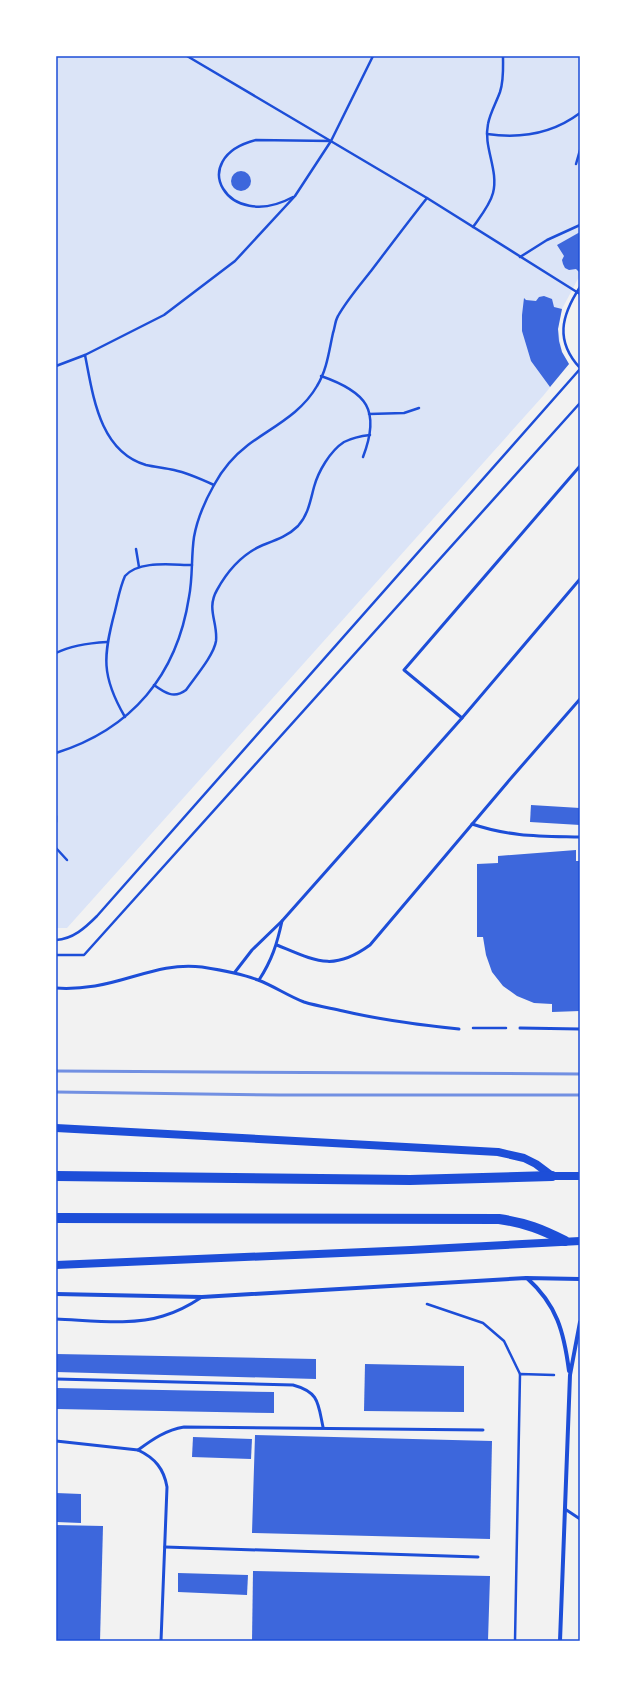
<svg xmlns="http://www.w3.org/2000/svg" width="636" height="1697" font-family="'DejaVu Sans',sans-serif">
<style>
.green{fill:#dbe4f7}
.building{fill:#3d67dc}
.lines{fill:none;stroke-linecap:round;stroke-linejoin:round}
.path{stroke:#1d4ed8;stroke-width:2.5}
.service{stroke:#1d4ed8;stroke-width:3}
.minor{stroke:#1d4ed8;stroke-width:4}
.secondary{stroke:#1d4ed8;stroke-width:8}
.primary{stroke:#1d4ed8;stroke-width:10}
.rail{stroke:#7290e2;stroke-width:3}
.neatline{fill:none;stroke:#1d4ed8;stroke-width:1.5}
</style>
<rect width="100%" height="100%" fill="#f2f2f2"/>
<path class="green" d="M 56,56 L 580,56 L 580,275 L 562,309 L 558,329 L 562,352 L 569,364 L 543,396 L 67,928 L 56,928 Z"/>
<g class="building">
<circle cx="241" cy="181" r="10"/>
<path d="M 580,232 L 580,273 L 576,269 L 569,270 L 565,268 L 563,264 L 562,260 L 564,256 L 557,245 Z"/>
<path d="M 544,296 L 552,299 L 554,307 L 562,309 L 558,329 L 559,341 L 562,352 L 569,364 L 550,387 L 531,361 L 522,331 L 522,315 L 524,298 L 526,300 L 536,301 L 539,297 Z"/>
<path d="M 531,805 L 580,808 L 580,825 L 530,822 Z"/>
<path d="M 576,850 L 576,861 L 580,861 L 580,1011 L 552,1012 L 552,1004 L 534,1003 L 517,996 L 503,986 L 492,972 L 486,955 L 483,937 L 477,937 L 477,864 L 498,863 L 498,856 Z"/>
<path d="M 56,1354 L 316,1359 L 316,1379 L 56,1372 Z"/>
<path d="M 365,1364 L 464,1366 L 464,1412 L 364,1411 Z"/>
<path d="M 56,1388 L 274,1392 L 274,1413 L 56,1409 Z"/>
<path d="M 255,1435 L 492,1441 L 490,1539 L 252,1533 Z"/>
<path d="M 193,1437 L 252,1439 L 251,1459 L 192,1457 Z"/>
<path d="M 56,1493 L 81,1494 L 81,1523 L 56,1522 Z"/>
<path d="M 56,1525 L 103,1526 L 100,1641 L 56,1641 Z"/>
<path d="M 253,1571 L 490,1576 L 488,1641 L 252,1641 Z"/>
<path d="M 178,1573 L 248,1575 L 247,1595 L 178,1592 Z"/>
</g>
<g class="lines">
<g class="path">
<path d="M 187,56 L 427,198 L 580,294"/>
<path d="M 487,134 C 521,139 552,134 580,113"/>
<path d="M 576,164 L 580,150"/>
<path d="M 293,197 C 227,233 185,158 256,140 L 331,141"/>
<path d="M 473,227 C 480,217 490,205 493,193 C 499,170 483,147 488,124 C 490,113 496,103 500,92 C 504,80 503,68 503,56"/>
<path d="M 520,257 L 547,240 L 580,225"/>
<path d="M 580,287 C 561,316 555,341 580,368"/>
<path d="M 85,355 C 93,395 99,451 146,465 C 155,467 165,468 174,470 C 188,473 201,479 214,485"/>
<path d="M 56,366 L 85,355 L 164,315 L 235,261 L 295,196 L 331,141 L 373,56"/>
<path d="M 321,376 C 367,392 381,410 363,457"/>
<path d="M 369,414 L 404,413 L 419,408"/>
<path d="M 136,549 L 139,567"/>
<path d="M 56,653 C 72,645 89,643 107,642"/>
<path d="M 154,685 C 165,693 174,699 186,690 C 195,677 214,655 216,641 C 218,622 206,609 217,590 C 228,570 242,554 263,545 C 276,540 288,536 298,526 C 308,515 310,502 314,487 C 318,472 330,451 344,442 C 352,438 361,436 370,435"/>
<path d="M 125,717 C 101,676 103,656 115,611 C 118,599 120,587 125,576 C 139,560 172,565 192,565"/>
<path d="M 56,753 C 132,729 177,675 189,597 C 193,577 191,557 194,537 C 197,520 205,501 214,485 C 222,470 235,455 248,445 C 272,427 301,414 317,386 C 327,370 329,351 333,333 C 335,327 335,321 338,316 C 347,300 360,285 371,271 C 390,246 408,222 427,198"/>
<path d="M 56,816 L 56,822"/>
<path d="M 56,848 L 67,860"/>
<path d="M 56,940 C 73,939 85,928 97,916 L 580,369"/>
<path d="M 56,955 L 84,955 L 580,403"/>
<path d="M 473,1028 L 506,1028"/>
<path d="M 427,1304 L 483,1323 L 504,1341 L 520,1374"/>
<path d="M 515,1641 L 520,1374 L 554,1375"/>
</g>
<g class="service">
<path d="M 462,718 L 404,670 L 580,466"/>
<path d="M 472,824 C 510,837 541,836 580,837"/>
<path d="M 277,945 C 316,961 333,972 370,945 L 512,777 L 580,699"/>
<path d="M 235,972 L 252,950 L 282,921 L 462,718 L 580,579"/>
<path d="M 259,980 C 272,960 277,944 282,921"/>
<path d="M 56,988 C 69,989 82,988 95,986 C 132,980 163,962 202,967 C 221,970 240,973 258,980 C 274,986 288,996 304,1002 C 317,1006 330,1008 343,1011 C 381,1020 420,1025 459,1029"/>
<path d="M 520,1028 L 580,1029"/>
<path d="M 56,1319 C 88,1320 133,1326 163,1316 C 177,1312 190,1305 202,1297"/>
<path d="M 56,1379 L 293,1385 C 319,1392 318,1403 323,1427"/>
<path d="M 56,1441 L 138,1450 C 155,1458 164,1469 167,1487 L 161,1641"/>
<path d="M 138,1450 C 153,1439 166,1430 184,1427 L 483,1430"/>
<path d="M 565,1509 L 580,1519"/>
<path d="M 165,1547 L 478,1557"/>
</g>
<g class="minor">
<path d="M 527,1278 C 557,1305 564,1332 569,1371"/>
<path d="M 56,1294 L 202,1297 L 526,1278 L 580,1279"/>
<path d="M 560,1641 L 570,1375 L 580,1322"/>
</g>
<g class="secondary">
<path d="M 56,1128 L 498,1152 L 524,1158 L 536,1164 L 552,1176 L 580,1176"/>
<path d="M 56,1265 L 411,1250 L 580,1241"/>
</g>
<g class="primary">
<path d="M 56,1176 L 410,1180 L 552,1176"/>
<path d="M 56,1218 L 499,1219 C 526,1223 541,1229 565,1241"/>
</g>
<g class="rail">
<path d="M 56,1071 L 580,1074"/>
<path d="M 56,1092 L 280,1095 L 580,1095"/>
</g>
</g>
<rect width="636" height="1697" fill="none" stroke="#ffffff" stroke-width="114"/>
<rect x="57" y="57" width="522" height="1583" class="neatline"/>
</svg>
